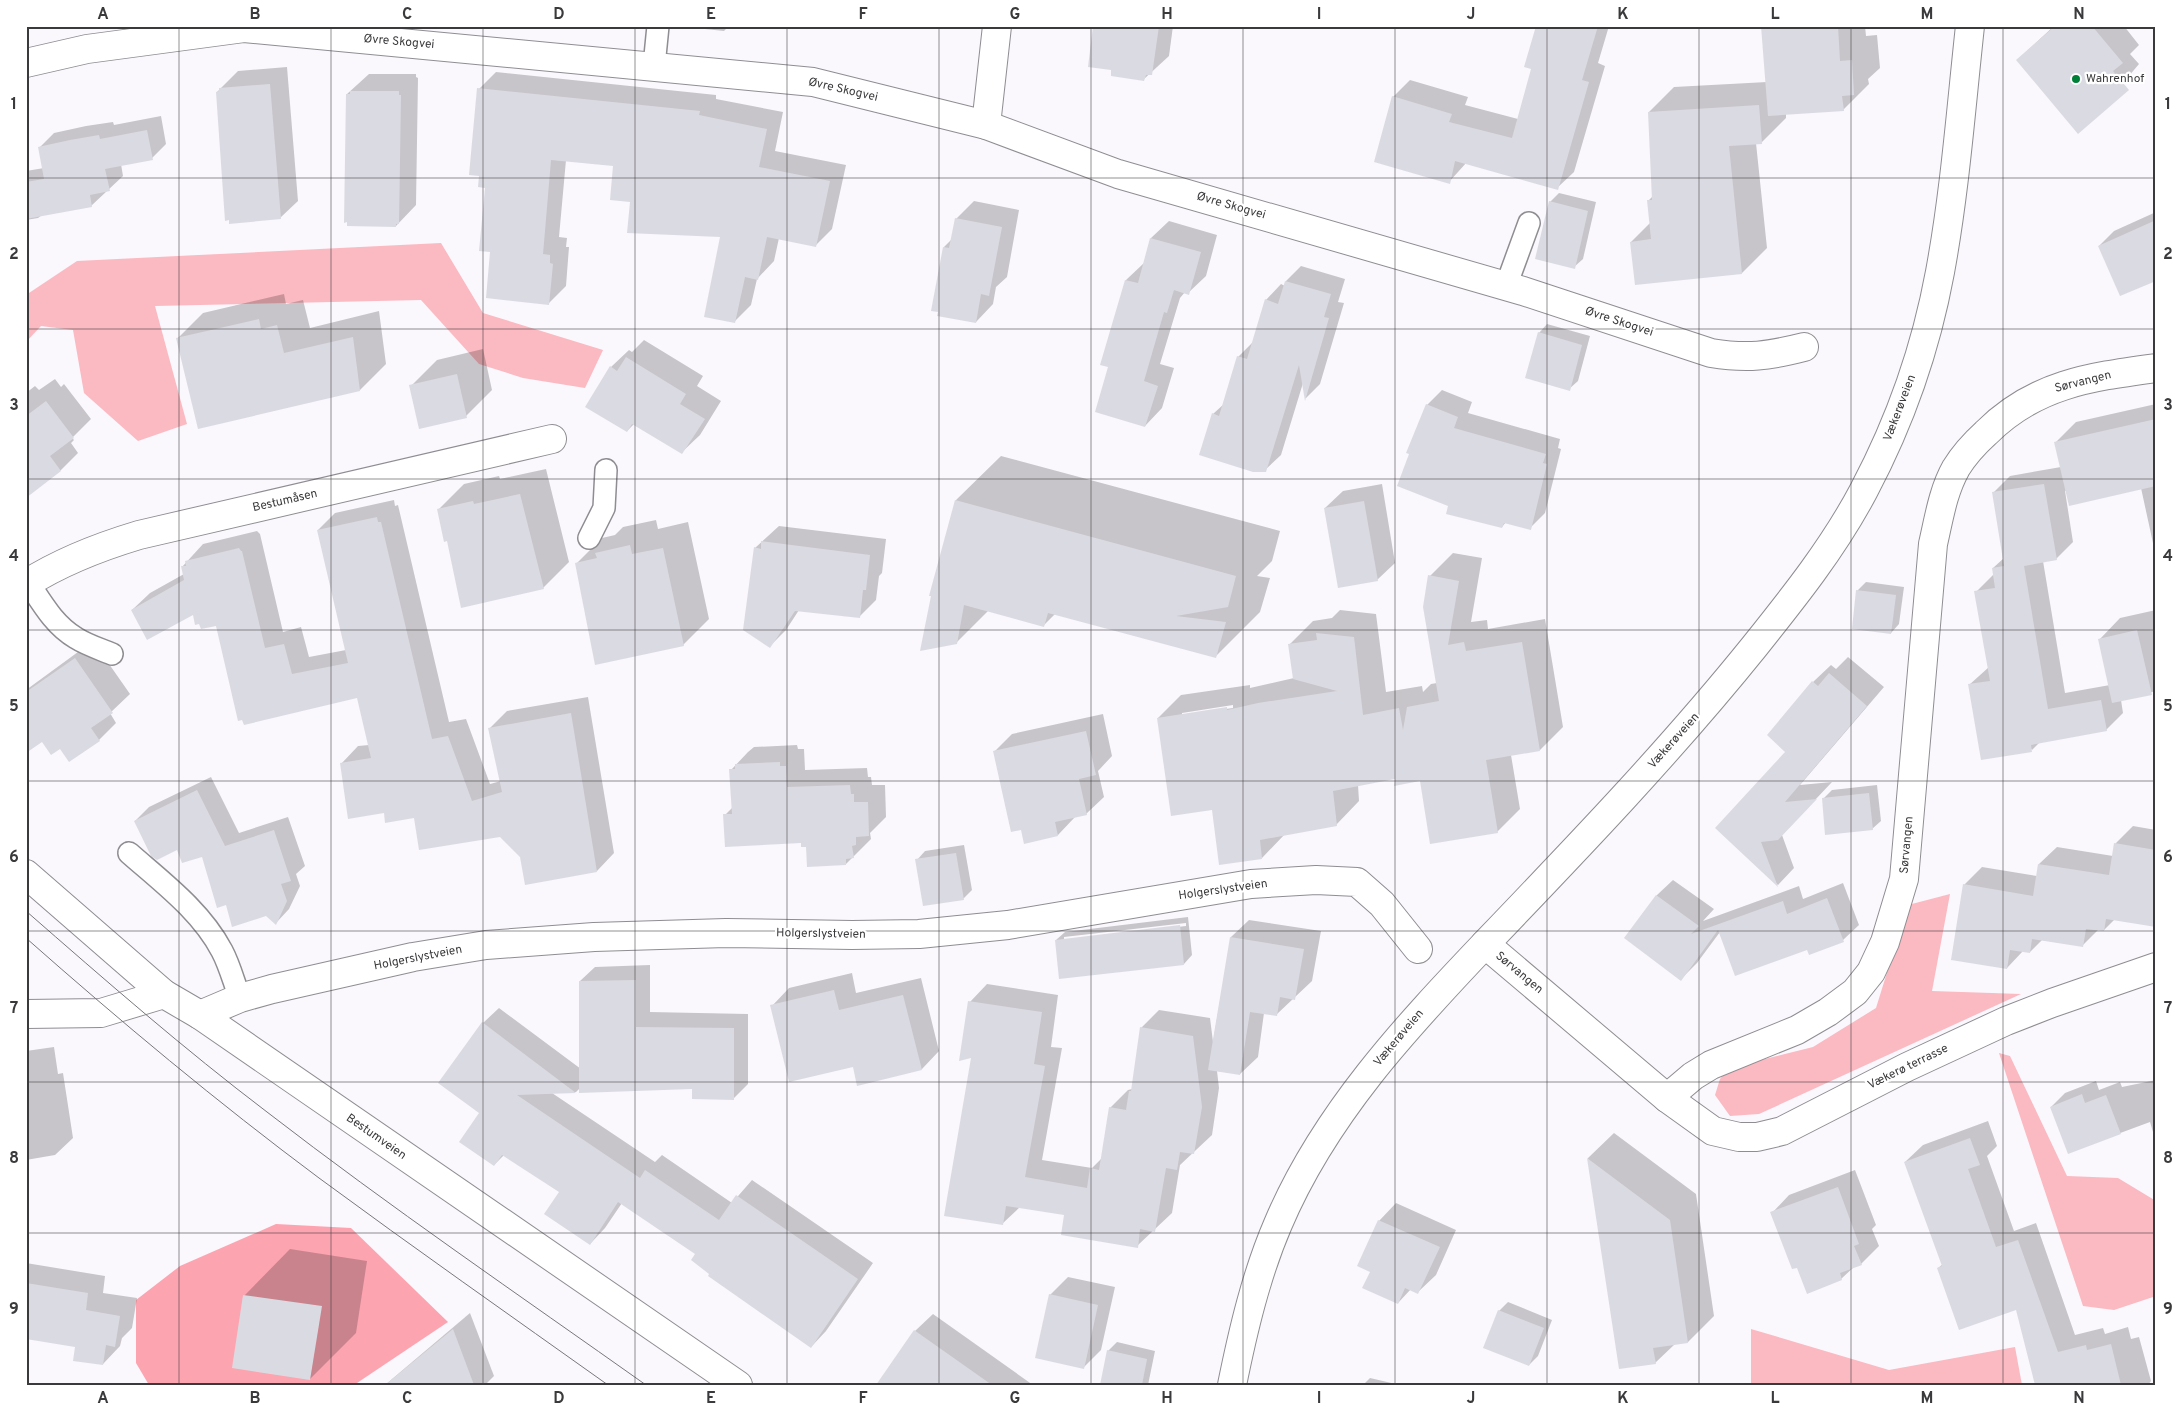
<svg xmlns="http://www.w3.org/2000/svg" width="2182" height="1411" font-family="Overpass,sans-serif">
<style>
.green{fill:#fbb9c1}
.forest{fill:#fca4b0}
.shadow{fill:#0003;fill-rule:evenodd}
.building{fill:#dadbe2}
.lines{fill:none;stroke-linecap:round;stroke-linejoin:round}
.service-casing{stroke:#8f8d92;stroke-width:24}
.minor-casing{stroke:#8f8d92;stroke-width:30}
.tertiary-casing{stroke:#8f8d92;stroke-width:30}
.primary-casing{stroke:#8f8d92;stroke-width:30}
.service{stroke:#fff;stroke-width:21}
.minor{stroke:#fff;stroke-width:28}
.tertiary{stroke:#fff;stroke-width:28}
.primary{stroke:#fff;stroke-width:28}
.tram{stroke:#79777b;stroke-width:1}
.grid{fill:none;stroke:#3a393b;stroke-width:1;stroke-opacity:0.55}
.poi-dot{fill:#007f38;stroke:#fff;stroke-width:2}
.labels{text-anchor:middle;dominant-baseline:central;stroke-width:4.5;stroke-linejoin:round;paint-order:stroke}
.street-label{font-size:12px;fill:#3a393b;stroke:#fff}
.poi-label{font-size:12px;fill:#3a393b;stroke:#fff;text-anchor:start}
.neatline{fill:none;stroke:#3a393b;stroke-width:2}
.grid-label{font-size:16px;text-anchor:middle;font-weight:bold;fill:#3a393b}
</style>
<rect width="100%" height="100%" fill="#faf7fd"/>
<g class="green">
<path d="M 441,243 L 483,313 L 603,350 L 585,388 L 523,378 L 479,364 L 421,300 L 155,306 L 187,424 L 138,441 L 84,393 L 73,330 L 41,326 L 26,342 L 26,295 L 77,261 Z"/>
<path d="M 1950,894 L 1932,991 L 2021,994 L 1759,1114 L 1730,1116 L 1715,1095 L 1720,1079 L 1729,1068 L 1813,1047 L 1876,1008 L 1908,905 Z"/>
<path d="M 1999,1053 L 2010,1056 L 2067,1176 L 2118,1178 L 2156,1201 L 2156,1296 L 2114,1310 L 2083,1306 Z"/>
<path d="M 1751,1329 L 1889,1370 L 2015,1347 L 2022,1385 L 1751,1385 Z"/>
</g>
<path class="forest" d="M 276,1224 L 351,1228 L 448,1322 L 354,1385 L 149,1385 L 136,1363 L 136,1300 L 180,1266 Z"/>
<g class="shadow">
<path d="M 676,26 L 729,26 L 724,31 Z"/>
<path d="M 1094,26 L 1173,26 L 1169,56 L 1144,79 L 1113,69 Z"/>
<path d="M 1537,26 L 1609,26 L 1598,63 L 1605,66 L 1574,172 L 1557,188 L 1467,162 L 1449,182 L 1393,97 L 1410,80 L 1468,97 L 1465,105 L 1518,119 L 1533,68 Z"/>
<path d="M 1705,26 L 1721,26 L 1718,29 Z"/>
<path d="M 1762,26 L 1865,26 L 1866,36 L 1877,35 L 1880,68 L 1868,79 L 1869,84 L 1843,110 L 1786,114 L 1786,118 L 1761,143 L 1756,143 L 1767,248 L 1742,273 L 1631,242 L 1651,222 L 1649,200 L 1653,196 L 1649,112 L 1674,87 L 1767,82 Z"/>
<path d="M 2054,26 L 2124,26 L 2139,45 L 2130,54 L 2139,64 L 2096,115 L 2017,60 Z"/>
<path d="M 287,67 L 298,201 L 280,218 L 230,219 L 217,92 L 238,71 Z"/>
<path d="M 496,72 L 716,95 L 716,99 L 783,112 L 775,151 L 846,165 L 832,229 L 815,246 L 779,238 L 774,261 L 757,279 L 751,305 L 734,322 L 721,236 L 631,201 L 615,165 L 566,160 L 559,237 L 567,238 L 566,247 L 569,247 L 566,286 L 549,303 L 492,251 L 479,89 Z"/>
<path d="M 369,74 L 416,74 L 416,77 L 418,78 L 416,205 L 396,226 L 347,94 Z"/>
<path d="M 161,116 L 166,144 L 152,158 L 121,164 L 123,176 L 91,206 L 42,215 L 38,218 L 26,220 L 26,171 L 44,168 L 40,147 L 54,133 L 86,126 L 113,122 L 114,125 Z"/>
<path d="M 1559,193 L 1596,202 L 1583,259 L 1574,267 L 1550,202 Z"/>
<path d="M 974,201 L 1019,210 L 1007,277 L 996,287 L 993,304 L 976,322 L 944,247 L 952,239 L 956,219 Z"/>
<path d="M 2156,212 L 2156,279 L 2099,246 L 2114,231 Z"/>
<path d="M 1169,221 L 1217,235 L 1206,276 L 1188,293 L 1185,292 L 1180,298 L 1160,364 L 1174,368 L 1162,408 L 1145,426 L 1110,366 L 1101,364 L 1126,280 L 1144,263 L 1151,238 Z"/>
<path d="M 1301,266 L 1345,279 L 1338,302 L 1344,303 L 1320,384 L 1306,398 L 1303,383 L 1281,455 L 1265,470 L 1213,414 L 1225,403 L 1238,357 L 1253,342 L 1266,300 L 1281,284 L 1285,286 L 1286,281 Z"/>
<path d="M 284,294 L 286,304 L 303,300 L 310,328 L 379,311 L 386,364 L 360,390 L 177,339 L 203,313 Z"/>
<path d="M 1547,324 L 1590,336 L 1578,381 L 1569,389 L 1539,333 Z"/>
<path d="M 644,340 L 703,376 L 697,386 L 721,401 L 700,435 L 682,452 L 634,424 L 627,431 L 611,367 L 629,350 L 632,352 Z"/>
<path d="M 483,349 L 492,390 L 466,416 L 411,386 L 437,360 Z"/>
<path d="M 55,379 L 61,387 L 64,384 L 91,419 L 72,438 L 74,440 L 71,443 L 78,453 L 61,470 L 36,489 L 26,480 L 26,393 L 35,386 L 39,390 Z"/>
<path d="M 1442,390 L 1472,402 L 1468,413 L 1560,439 L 1558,448 L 1561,449 L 1545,513 L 1530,528 L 1506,522 L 1502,527 L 1449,506 L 1427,405 Z"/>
<path d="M 2156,404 L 2156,557 L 2141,488 L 2067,490 L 2065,491 L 2073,542 L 2056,559 L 2043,561 L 2065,693 L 2110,685 L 2100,639 L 2120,618 L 2156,610 L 2156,691 L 2121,700 L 2123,713 L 2106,730 L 2040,742 L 2032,750 L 1969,685 L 1989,667 L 1976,592 L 1994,574 L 1993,568 L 2004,558 L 1993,493 L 2010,476 L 2061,467 L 2056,442 L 2076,422 Z"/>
<path d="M 1001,456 L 1280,531 L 1272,561 L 1257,576 L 1270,578 L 1260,612 L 1215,657 L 1055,614 L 1044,625 L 989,610 L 956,643 L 956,500 Z"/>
<path d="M 546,469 L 569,562 L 543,588 L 448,540 L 438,510 L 464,484 L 499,476 L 500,479 Z"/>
<path d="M 1382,484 L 1395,563 L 1377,580 L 1325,508 L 1343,491 Z"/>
<path d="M 394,500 L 395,506 L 398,505 L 449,722 L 466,719 L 490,784 L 501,781 L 489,729 L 507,711 L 588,697 L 614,853 L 597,871 L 521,856 L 501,836 L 385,812 L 341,764 L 358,746 L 369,745 L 358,697 L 245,724 L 216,624 L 193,613 L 132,610 L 150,593 L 184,574 L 182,567 L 203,544 L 257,531 L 260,534 L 283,632 L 301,627 L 309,657 L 346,650 L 318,530 L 335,513 Z"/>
<path d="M 656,520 L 658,529 L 688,522 L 709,619 L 683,645 L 576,564 L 602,538 L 615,535 L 623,527 Z"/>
<path d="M 779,526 L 886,539 L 882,573 L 879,576 L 876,600 L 859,617 L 799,610 L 786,630 L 770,646 L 755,548 Z"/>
<path d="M 1453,553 L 1482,558 L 1471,622 L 1487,620 L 1488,629 L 1545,619 L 1563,727 L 1540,750 L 1511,755 L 1520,809 L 1497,832 L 1421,779 L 1396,778 L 1358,785 L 1359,801 L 1336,825 L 1285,834 L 1262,858 L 1213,808 L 1158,718 L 1181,695 L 1250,685 L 1250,688 L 1294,678 L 1290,644 L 1313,621 L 1332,618 L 1340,610 L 1376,614 L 1386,692 L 1422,686 L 1423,692 L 1431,684 L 1437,683 L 1430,576 ZM 1233,705 L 1233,708 L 1182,715 L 1182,713 Z"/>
<path d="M 1866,582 L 1904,587 L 1899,624 L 1891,633 L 1857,591 Z"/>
<path d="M 93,641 L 130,694 L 110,713 L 116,723 L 99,740 L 60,747 L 26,732 L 26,690 Z"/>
<path d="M 1848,657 L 1884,687 L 1800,785 L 1832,782 L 1782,835 L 1794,868 L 1778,885 L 1716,828 L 1787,752 L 1813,682 L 1831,665 L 1836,669 Z"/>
<path d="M 1103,714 L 1112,756 L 1098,771 L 1104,797 L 1086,814 L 1075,817 L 1058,835 L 1022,828 L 995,751 L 1012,734 Z"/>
<path d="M 797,745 L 798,749 L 804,749 L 805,770 L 867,768 L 868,777 L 871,777 L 872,785 L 885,785 L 886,817 L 870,833 L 871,839 L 846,864 L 802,842 L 725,815 L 733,807 L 731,770 L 748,752 L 754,747 Z"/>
<path d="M 211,777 L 239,833 L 288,817 L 305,866 L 296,874 L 300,886 L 289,909 L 276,923 L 266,915 L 227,904 L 203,856 L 178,848 L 135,821 L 149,807 Z"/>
<path d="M 1877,785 L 1881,821 L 1872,829 L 1823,799 L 1832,790 Z"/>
<path d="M 2133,826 L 2156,830 L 2156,925 L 2115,919 L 2104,930 L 2099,929 L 2082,946 L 2042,940 L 2030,952 L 2023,951 L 2007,968 L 1964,885 L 1982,867 L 2037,876 L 2039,864 L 2057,847 L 2113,856 L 2115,844 Z"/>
<path d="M 964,845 L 972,890 L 963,899 L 917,860 L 925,851 Z"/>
<path d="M 1673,880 L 1714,909 L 1703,921 L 1799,886 L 1803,899 L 1843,883 L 1859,925 L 1843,940 L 1810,954 L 1808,949 L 1720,932 L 1697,963 L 1681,979 L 1626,938 L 1657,895 Z"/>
<path d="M 1188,917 L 1192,955 L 1184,964 L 1056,940 L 1065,932 ZM 1186,923 L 1186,926 L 1064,940 L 1064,937 Z"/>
<path d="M 1249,920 L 1321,931 L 1312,981 L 1276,1015 L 1264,1013 L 1258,1057 L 1240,1074 L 1217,1071 L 1219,1088 L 1212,1135 L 1180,1165 L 1172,1213 L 1137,1246 L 1066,1214 L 1020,1207 L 1002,1224 L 973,1057 L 970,1002 L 987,984 L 1058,995 L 1051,1047 L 1062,1048 L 1042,1160 L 1092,1168 L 1102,1158 L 1110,1108 L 1128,1090 L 1132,1089 L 1141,1028 L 1159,1010 L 1210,1018 L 1213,1042 L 1231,937 Z"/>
<path d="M 650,965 L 650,1012 L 748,1014 L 748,1084 L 733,1099 L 693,1087 L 581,1087 L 576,1092 L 552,1093 L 655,1162 L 662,1155 L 732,1203 L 752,1180 L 873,1263 L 826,1331 L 811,1347 L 697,1254 L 622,1203 L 605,1228 L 590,1244 L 561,1192 L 504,1155 L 494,1165 L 481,1112 L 483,1023 L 499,1008 L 581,1069 L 580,981 L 595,967 Z"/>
<path d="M 852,973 L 856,993 L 921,978 L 939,1051 L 922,1069 L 858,1084 L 854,1065 L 772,1006 L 789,988 Z"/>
<path d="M 54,1047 L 58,1074 L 63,1073 L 73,1138 L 55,1155 L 26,1160 L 26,1051 Z"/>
<path d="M 2156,1080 L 2156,1142 L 2150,1122 L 2069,1152 L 2051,1107 L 2065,1093 L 2096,1081 L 2099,1090 L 2120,1082 L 2122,1087 Z"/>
<path d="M 1988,1121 L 1997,1146 L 1987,1156 L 2014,1231 L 2036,1223 L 2075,1335 L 2103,1328 L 2105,1334 L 2128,1327 L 2131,1339 L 2139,1337 L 2151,1381 L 2148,1385 L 2036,1385 L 2017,1309 L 1938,1268 L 1943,1264 L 1905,1162 L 1923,1145 Z"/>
<path d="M 1614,1133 L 1696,1194 L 1714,1316 L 1688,1342 L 1675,1344 L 1655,1363 L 1620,1368 L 1588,1158 Z"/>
<path d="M 1855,1170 L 1876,1225 L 1872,1229 L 1879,1246 L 1861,1264 L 1854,1267 L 1841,1279 L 1797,1266 L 1772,1213 L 1789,1195 Z"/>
<path d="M 1396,1203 L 1456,1230 L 1436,1275 L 1418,1292 L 1411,1289 L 1398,1303 L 1372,1271 L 1379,1221 Z"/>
<path d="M 290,1249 L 367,1261 L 356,1333 L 310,1379 L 244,1296 Z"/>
<path d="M 26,1263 L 105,1276 L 103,1293 L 137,1298 L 132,1328 L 122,1338 L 120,1346 L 103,1364 L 77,1346 L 26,1337 Z"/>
<path d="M 1068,1277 L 1115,1287 L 1101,1350 L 1083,1368 L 1050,1295 Z"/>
<path d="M 1508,1302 L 1552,1320 L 1538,1356 L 1529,1365 L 1499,1311 Z"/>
<path d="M 470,1313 L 494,1376 L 485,1385 L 385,1385 Z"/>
<path d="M 933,1314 L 1033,1385 L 878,1385 L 915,1331 Z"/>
<path d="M 1117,1342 L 1155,1351 L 1148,1385 L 1101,1385 L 1108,1351 Z"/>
<path d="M 1370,1378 L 1400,1385 L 1363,1385 Z"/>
</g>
<g class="building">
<path d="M 1093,26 L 1159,26 L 1152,75 L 1146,75 L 1144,81 L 1111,76 L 1111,70 L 1088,67 Z"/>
<path d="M 1536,26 L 1598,26 L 1582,80 L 1589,82 L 1558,190 L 1455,161 L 1450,184 L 1374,162 L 1392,96 L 1452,114 L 1449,122 L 1512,138 L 1531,69 L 1524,67 Z"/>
<path d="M 1761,26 L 1838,26 L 1840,61 L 1852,60 L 1854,95 L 1842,96 L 1844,111 L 1768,116 Z"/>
<path d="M 2055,26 L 2092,26 L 2123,63 L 2113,71 L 2129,90 L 2078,134 L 2016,60 Z"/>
<path d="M 270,84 L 281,219 L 229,224 L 229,220 L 225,221 L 216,92 L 219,91 L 219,88 Z"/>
<path d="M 477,88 L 700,111 L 699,115 L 767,129 L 759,167 L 830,181 L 816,247 L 767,237 L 758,280 L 745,277 L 735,323 L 704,317 L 720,237 L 627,233 L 630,202 L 610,200 L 613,166 L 551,160 L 543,254 L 550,255 L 550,263 L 553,264 L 549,305 L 486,298 L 490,252 L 479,251 L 485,188 L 478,187 L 479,176 L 469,175 Z"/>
<path d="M 350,91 L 399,91 L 399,95 L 401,95 L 399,224 L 396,224 L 396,227 L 347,226 L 347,222 L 344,223 L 346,94 L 350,94 Z"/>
<path d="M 1759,105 L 1762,144 L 1729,146 L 1742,274 L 1635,285 L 1630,242 L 1651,239 L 1647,200 L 1652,200 L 1648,112 Z"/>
<path d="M 147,130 L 153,160 L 105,169 L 110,191 L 90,195 L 92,207 L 26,219 L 26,182 L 44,179 L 38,147 L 70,140 L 99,135 L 100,139 Z"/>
<path d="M 1549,201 L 1588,211 L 1575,269 L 1535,259 Z"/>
<path d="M 955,218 L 1002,227 L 989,296 L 981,294 L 976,323 L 937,316 L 938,312 L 931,311 L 943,247 L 949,248 Z"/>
<path d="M 2156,220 L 2156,281 L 2120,296 L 2098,246 Z"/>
<path d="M 1150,238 L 1201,252 L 1189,295 L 1174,290 L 1167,313 L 1164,312 L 1144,381 L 1158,386 L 1145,427 L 1095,412 L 1108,367 L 1100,365 L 1125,280 L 1138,283 Z"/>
<path d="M 1285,281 L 1331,294 L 1324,317 L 1329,318 L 1305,401 L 1299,365 L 1266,472 L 1253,472 L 1199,455 L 1212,413 L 1219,416 L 1237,356 L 1247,359 L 1265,299 L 1278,304 Z"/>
<path d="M 259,319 L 261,329 L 277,325 L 284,353 L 353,337 L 360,391 L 198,429 L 176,338 Z"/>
<path d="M 1538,332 L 1582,345 L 1570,391 L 1525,378 Z"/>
<path d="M 626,357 L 686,394 L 680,404 L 705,419 L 682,454 L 632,424 L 627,432 L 585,407 L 610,366 L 617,371 Z"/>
<path d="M 457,374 L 467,418 L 419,429 L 409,385 Z"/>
<path d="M 46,401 L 74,438 L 50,456 L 61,471 L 26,498 L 26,416 Z"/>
<path d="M 1426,404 L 1458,417 L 1454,428 L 1546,454 L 1543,463 L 1547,464 L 1531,530 L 1504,523 L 1502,528 L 1446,514 L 1448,506 L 1397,486 L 1409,454 L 1406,453 Z"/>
<path d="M 2156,419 L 2156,486 L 2069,506 L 2054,442 Z"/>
<path d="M 2044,484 L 2057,560 L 2024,566 L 2048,709 L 2101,700 L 2107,731 L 2031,745 L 2032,752 L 1981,760 L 1968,684 L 1990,681 L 1974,591 L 1995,588 L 1992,568 L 2004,566 L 1992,492 Z"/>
<path d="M 520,494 L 544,589 L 461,608 L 447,541 L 444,542 L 437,509 L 473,501 L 474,504 Z"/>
<path d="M 955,500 L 1236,576 L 1228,607 L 1176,616 L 1226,622 L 1216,658 L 1048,613 L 1044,627 L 964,605 L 957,644 L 920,651 L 931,596 L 929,596 Z"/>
<path d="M 1364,501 L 1378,581 L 1338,588 L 1324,508 Z"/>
<path d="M 377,517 L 378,522 L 381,522 L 432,739 L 448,736 L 472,801 L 502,792 L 488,728 L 571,713 L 597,872 L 525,885 L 520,857 L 500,837 L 419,850 L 414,818 L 385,823 L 384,813 L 348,819 L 340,763 L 371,758 L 357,698 L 244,725 L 242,720 L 238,721 L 216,626 L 201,629 L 199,624 L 195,625 L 193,615 L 147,640 L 131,610 L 184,580 L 181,566 L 186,566 L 185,561 L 239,548 L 241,551 L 242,551 L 265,648 L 284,644 L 292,674 L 348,663 L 317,530 Z"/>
<path d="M 761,541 L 870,555 L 866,590 L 863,590 L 860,618 L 795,611 L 770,648 L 743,630 L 754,547 L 761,549 Z"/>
<path d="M 630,545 L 632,554 L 663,548 L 684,646 L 595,665 L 575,563 L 597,558 L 595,553 Z"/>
<path d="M 1428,575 L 1459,581 L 1448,645 L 1464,642 L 1466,651 L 1522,642 L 1540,751 L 1486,760 L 1498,833 L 1430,844 L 1420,781 L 1394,786 L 1395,779 L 1333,791 L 1337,826 L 1260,840 L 1262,859 L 1219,865 L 1212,810 L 1171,816 L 1157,718 L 1227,707 L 1227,710 L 1258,703 L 1337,691 L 1293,679 L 1288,644 L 1317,640 L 1316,633 L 1354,637 L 1363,715 L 1399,708 L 1403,730 L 1407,707 L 1439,701 L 1423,607 Z"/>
<path d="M 1856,590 L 1896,595 L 1891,634 L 1852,629 Z"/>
<path d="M 2137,630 L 2152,695 L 2112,703 L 2098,639 Z"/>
<path d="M 75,658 L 113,713 L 91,728 L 100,741 L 69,762 L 60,749 L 51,755 L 42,742 L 26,753 L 26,692 Z"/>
<path d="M 1829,673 L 1867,706 L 1785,802 L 1817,799 L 1778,840 L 1761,842 L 1778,887 L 1715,828 L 1785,752 L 1767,735 L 1812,681 L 1818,686 Z"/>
<path d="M 1086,731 L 1096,775 L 1079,779 L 1087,815 L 1055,822 L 1058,836 L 1024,844 L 1021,830 L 1011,832 L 993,751 Z"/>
<path d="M 780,762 L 780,766 L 786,766 L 787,787 L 850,785 L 851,794 L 854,794 L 854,802 L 868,802 L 869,836 L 856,837 L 856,845 L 852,846 L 854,858 L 846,859 L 846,865 L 807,867 L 806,847 L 801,847 L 801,843 L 725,847 L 723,814 L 732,814 L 729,769 L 735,769 L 735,764 Z"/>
<path d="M 197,790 L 225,846 L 274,830 L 291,881 L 281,884 L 287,901 L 276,925 L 266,916 L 232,927 L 226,905 L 217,908 L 202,857 L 182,863 L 177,850 L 157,860 L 151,856 L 134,821 Z"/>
<path d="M 1869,793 L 1873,830 L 1825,835 L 1822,798 Z"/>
<path d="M 2114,843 L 2156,850 L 2156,927 L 2106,919 L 2104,931 L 2086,929 L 2083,947 L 2032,939 L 2030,953 L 2010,950 L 2007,969 L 1951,960 L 1963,884 L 2033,896 L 2038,864 L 2109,875 Z"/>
<path d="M 956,853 L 964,900 L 923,906 L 915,859 Z"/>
<path d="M 1656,895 L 1699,926 L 1691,934 L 1783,901 L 1787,914 L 1827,898 L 1844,942 L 1809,955 L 1807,950 L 1735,976 L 1718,930 L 1681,981 L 1624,938 Z"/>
<path d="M 1180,925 L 1184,965 L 1059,979 L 1055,940 Z"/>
<path d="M 1230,937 L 1304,949 L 1295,1000 L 1280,997 L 1277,1016 L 1250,1012 L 1240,1075 L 1208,1070 Z"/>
<path d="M 636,980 L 636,1027 L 734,1028 L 734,1100 L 692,1099 L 692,1089 L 579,1093 L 579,981 Z"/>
<path d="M 834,990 L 839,1010 L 903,995 L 922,1070 L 857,1086 L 853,1067 L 789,1082 L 770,1005 Z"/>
<path d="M 968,1001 L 1042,1012 L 1034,1064 L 1045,1066 L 1025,1177 L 1087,1188 L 1090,1168 L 1099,1170 L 1109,1107 L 1126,1110 L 1129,1091 L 1131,1091 L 1140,1027 L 1193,1036 L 1202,1107 L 1194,1154 L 1180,1152 L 1177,1170 L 1166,1168 L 1155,1232 L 1140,1229 L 1138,1248 L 1061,1235 L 1064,1215 L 1006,1206 L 1003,1225 L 944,1216 L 971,1058 L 959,1061 Z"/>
<path d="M 482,1022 L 576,1093 L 517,1095 L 640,1178 L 645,1170 L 719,1220 L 736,1195 L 858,1279 L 811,1348 L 708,1276 L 709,1274 L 691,1260 L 695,1254 L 618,1202 L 590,1245 L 544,1214 L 559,1192 L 502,1155 L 494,1166 L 459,1142 L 479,1113 L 438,1083 Z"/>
<path d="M 2082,1094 L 2085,1103 L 2106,1095 L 2121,1134 L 2068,1154 L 2050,1107 Z"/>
<path d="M 1970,1138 L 1980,1165 L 1968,1169 L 1996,1247 L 2018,1240 L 2058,1352 L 2086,1345 L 2087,1350 L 2111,1344 L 2121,1385 L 2035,1385 L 2016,1310 L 1959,1330 L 1937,1268 L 1942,1266 L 1904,1162 Z"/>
<path d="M 1587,1158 L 1670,1220 L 1688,1343 L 1653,1348 L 1656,1364 L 1619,1369 Z"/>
<path d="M 1838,1187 L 1859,1244 L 1854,1246 L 1862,1265 L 1840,1273 L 1842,1280 L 1807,1294 L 1797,1268 L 1792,1269 L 1770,1212 Z"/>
<path d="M 1378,1220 L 1440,1247 L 1418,1294 L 1405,1288 L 1398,1304 L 1362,1288 L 1370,1272 L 1357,1266 Z"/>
<path d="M 26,1283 L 88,1293 L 86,1310 L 120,1316 L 115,1347 L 106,1345 L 103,1365 L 73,1361 L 75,1347 L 26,1339 Z"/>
<path d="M 1049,1294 L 1098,1305 L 1084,1369 L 1035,1358 Z"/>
<path d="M 243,1295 L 322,1306 L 310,1380 L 232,1368 Z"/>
<path d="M 1498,1310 L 1544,1328 L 1529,1366 L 1483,1348 Z"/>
<path d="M 453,1329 L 474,1385 L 385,1385 Z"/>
<path d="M 914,1330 L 992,1385 L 876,1385 Z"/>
<path d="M 1107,1350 L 1147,1359 L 1142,1385 L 1100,1385 Z"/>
</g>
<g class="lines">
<g class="service-casing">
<g id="service">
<path d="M 654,66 L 658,26"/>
<path d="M 1506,286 L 1529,223"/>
<path d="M 589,538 L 604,508 L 606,470"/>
<path d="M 28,582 C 42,603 54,625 76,638 C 87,645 100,649 112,654"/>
<path d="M 129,853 C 162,882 201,911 222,951 C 230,966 234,983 240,998"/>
</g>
</g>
<g class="minor-casing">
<g id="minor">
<path d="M 26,63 L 87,49 L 244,28 L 813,82 L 986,125 L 1118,174 L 1523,291 L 1711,353 C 1748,359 1768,356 1804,347"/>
<path d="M 986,125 L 997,26"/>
<path d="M 26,584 C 62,561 99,547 139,535 L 552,439"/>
<path d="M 1485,944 L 1667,1098 L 1713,1131 L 1739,1137 L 1757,1137 L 1782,1131 L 1907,1067 L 2006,1021 L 2052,1003 L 2156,967"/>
<path d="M 26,1014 L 101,1013 L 164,994"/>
<path d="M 200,1015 L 240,998 L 272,989 L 413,957 L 486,945 L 594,937 L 726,933 L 852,935 L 919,934 L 1008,925 L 1251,884 L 1316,880 L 1357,882 L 1382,904 L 1418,949"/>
<path d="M 1667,1098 L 1693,1076 L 1711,1065 L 1797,1030 L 1828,1012 L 1855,992 L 1871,972 L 1885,942 L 1904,879 L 1933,544 C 1939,518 1943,491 1956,468 C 1964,455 1975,443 1986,433 C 2035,384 2090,377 2156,368"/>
</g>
</g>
<g class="tertiary-casing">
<path id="tertiary" d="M 26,874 L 164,994 L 200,1015 L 738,1385"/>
</g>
<g class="primary-casing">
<path id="primary" d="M 1232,1385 C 1243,1331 1256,1275 1278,1224 C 1324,1115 1406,1027 1486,943 C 1578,847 1671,750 1754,647 C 1794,597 1834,547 1864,490 C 1900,422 1926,348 1940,272 C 1955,191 1961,108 1970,26"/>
</g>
<use href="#service" class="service"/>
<use href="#minor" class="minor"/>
<use href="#tertiary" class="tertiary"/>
<use href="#primary" class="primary"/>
<g class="tram">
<path d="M 26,911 C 105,980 184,1049 267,1112 C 390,1207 519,1295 646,1385"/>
<path d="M 26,938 C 120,1021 217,1102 319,1178 C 414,1248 511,1316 608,1385"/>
</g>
</g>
<path class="grid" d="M 179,26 L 179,1385M 331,26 L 331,1385M 483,26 L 483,1385M 635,26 L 635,1385M 787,26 L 787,1385M 939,26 L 939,1385M 1091,26 L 1091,1385M 1243,26 L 1243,1385M 1395,26 L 1395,1385M 1547,26 L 1547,1385M 1699,26 L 1699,1385M 1851,26 L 1851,1385M 2003,26 L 2003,1385M 26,178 L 2156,178M 26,329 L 2156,329M 26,479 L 2156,479M 26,630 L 2156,630M 26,781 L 2156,781M 26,931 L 2156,931M 26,1082 L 2156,1082M 26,1233 L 2156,1233"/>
<circle class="poi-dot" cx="2076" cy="79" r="5"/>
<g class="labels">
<g class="street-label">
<text transform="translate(399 42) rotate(5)">Øvre Skogvei</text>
<text transform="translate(843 90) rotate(13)">Øvre Skogvei</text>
<text transform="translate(1231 206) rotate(16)">Øvre Skogvei</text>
<text transform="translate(1619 322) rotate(18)">Øvre Skogvei</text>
<text transform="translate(2083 382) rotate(-14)">Sørvangen</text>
<text transform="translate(1900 408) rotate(-69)">Vækerøveien</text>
<text transform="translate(285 501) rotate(-13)">Bestumåsen</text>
<text transform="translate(1674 741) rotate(-48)">Vækerøveien</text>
<text transform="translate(1907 845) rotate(-85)">Sørvangen</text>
<text transform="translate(1223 890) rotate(-8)">Holgerslystveien</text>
<text transform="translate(821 934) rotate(1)">Holgerslystveien</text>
<text transform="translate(418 958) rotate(-11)">Holgerslystveien</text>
<text transform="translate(1519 973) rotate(40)">Sørvangen</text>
<text transform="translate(1399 1038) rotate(-50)">Vækerøveien</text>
<text transform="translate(1908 1067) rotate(-26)">Vækerø terrasse</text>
<text transform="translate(376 1137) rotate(35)">Bestumveien</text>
</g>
<g class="poi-label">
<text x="2086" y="79">Wahrenhof</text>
</g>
</g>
<rect width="2182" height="1411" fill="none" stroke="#ffffff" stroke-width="55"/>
<rect x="28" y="28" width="2126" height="1356" class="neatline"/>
<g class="grid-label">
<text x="103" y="19">A</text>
<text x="255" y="19">B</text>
<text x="407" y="19">C</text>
<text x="559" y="19">D</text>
<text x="711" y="19">E</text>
<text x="863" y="19">F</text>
<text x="1015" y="19">G</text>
<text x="1167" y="19">H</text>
<text x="1319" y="19">I</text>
<text x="1471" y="19">J</text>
<text x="1623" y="19">K</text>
<text x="1775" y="19">L</text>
<text x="1927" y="19">M</text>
<text x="2079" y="19">N</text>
<text x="14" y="109">1</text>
<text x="2168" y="109">1</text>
<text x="14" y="259">2</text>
<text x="2168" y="259">2</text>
<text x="14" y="410">3</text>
<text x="2168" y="410">3</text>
<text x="14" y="561">4</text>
<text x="2168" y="561">4</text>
<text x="14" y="711">5</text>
<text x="2168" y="711">5</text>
<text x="14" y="862">6</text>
<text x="2168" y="862">6</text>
<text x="14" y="1013">7</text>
<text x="2168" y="1013">7</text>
<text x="14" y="1163">8</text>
<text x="2168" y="1163">8</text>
<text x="14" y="1314">9</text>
<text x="2168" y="1314">9</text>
<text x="103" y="1403">A</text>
<text x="255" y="1403">B</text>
<text x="407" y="1403">C</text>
<text x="559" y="1403">D</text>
<text x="711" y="1403">E</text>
<text x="863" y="1403">F</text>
<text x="1015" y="1403">G</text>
<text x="1167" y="1403">H</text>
<text x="1319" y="1403">I</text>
<text x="1471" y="1403">J</text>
<text x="1623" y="1403">K</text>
<text x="1775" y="1403">L</text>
<text x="1927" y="1403">M</text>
<text x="2079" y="1403">N</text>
</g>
</svg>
